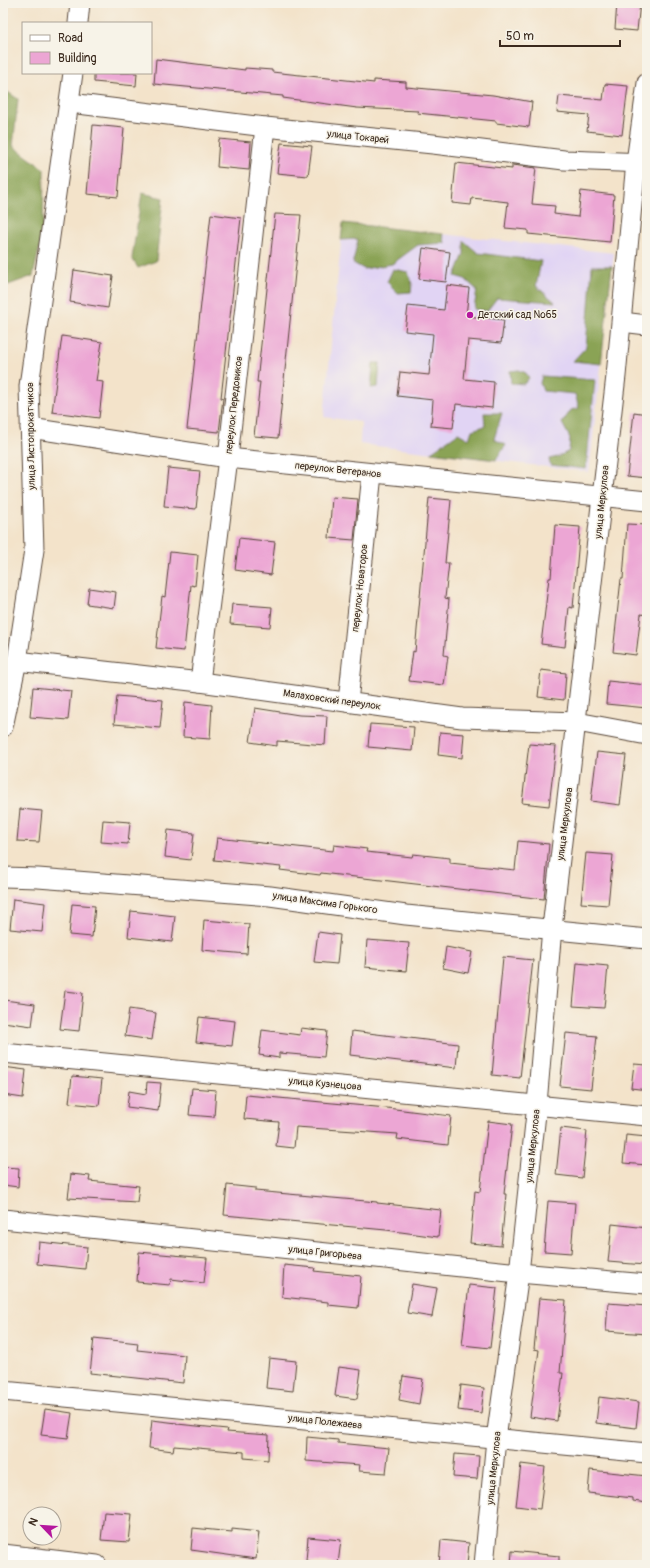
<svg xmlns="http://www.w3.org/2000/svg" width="650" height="1568" font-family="Pangolin,sans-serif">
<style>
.built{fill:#e1d4f4}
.forest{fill:#8aa354;stroke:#626639}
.building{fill:#eca6d4}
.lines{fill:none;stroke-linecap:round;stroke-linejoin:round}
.minor-casing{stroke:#574638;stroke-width:21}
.minor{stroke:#fff;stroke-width:19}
.poi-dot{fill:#b5179e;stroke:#f7f3e8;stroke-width:1.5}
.labels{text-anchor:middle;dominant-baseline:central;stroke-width:3;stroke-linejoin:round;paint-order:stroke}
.street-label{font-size:10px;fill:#3b2a1e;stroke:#f7f3e8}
.poi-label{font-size:10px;fill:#3b2a1e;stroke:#f7f3e8;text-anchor:start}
</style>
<rect width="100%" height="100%" fill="#f7f3e8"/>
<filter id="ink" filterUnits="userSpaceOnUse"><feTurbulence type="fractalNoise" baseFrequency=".025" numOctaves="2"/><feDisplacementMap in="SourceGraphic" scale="8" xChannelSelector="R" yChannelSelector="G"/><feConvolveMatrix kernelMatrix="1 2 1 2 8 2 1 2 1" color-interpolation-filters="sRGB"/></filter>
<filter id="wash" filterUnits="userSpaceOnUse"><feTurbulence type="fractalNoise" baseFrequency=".012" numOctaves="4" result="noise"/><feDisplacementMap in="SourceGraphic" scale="16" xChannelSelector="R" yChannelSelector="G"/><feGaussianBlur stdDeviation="0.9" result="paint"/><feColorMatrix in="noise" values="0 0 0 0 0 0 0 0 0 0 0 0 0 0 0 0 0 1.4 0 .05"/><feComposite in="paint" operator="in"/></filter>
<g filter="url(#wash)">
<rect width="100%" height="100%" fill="#f3e3ca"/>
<path class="built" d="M 343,223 L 614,253 L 589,472 L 360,444 L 361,422 L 324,417 Z"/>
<g class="forest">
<path d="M 3,89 L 18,99 L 13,146 L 44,169 L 43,232 L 33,276 L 8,285 L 3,282 Z"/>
<path d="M 142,193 L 163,198 L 156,261 L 138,268 L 132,258 Z"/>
<path d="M 343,223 L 443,234 L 445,243 L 418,245 L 392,264 L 364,269 L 353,263 L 358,239 L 341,240 Z"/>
<path d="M 464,241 L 478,253 L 541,261 L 536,286 L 555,302 L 497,298 L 487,311 L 474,309 L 477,290 L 465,279 L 455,276 L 464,254 Z"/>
<path d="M 592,266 L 612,266 L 601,364 L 573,361 L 586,347 Z"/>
<path d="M 393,269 L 408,272 L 412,284 L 411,292 L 398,293 L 387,282 Z"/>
<path d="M 373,363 L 380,363 L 378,387 L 371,388 Z"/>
<path d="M 519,370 L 526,373 L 529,378 L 524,384 L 511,383 L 510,371 Z"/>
<path d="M 542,376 L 595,380 L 586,469 L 550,465 L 549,459 L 558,457 L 569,451 L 570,438 L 562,423 L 571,410 L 579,408 L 575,394 L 543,391 L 540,383 Z"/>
<path d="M 484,413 L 502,413 L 494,439 L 506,445 L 496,460 L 431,452 L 458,433 L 469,439 L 472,430 L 485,426 Z"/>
</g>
<g id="blocks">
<g class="building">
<path d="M 617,3 L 640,3 L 637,31 L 615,29 Z"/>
<path d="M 156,59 L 245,70 L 245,68 L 272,70 L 272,72 L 374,83 L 374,80 L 406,82 L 406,87 L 493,95 L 532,102 L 529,127 L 496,123 L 496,121 L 417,113 L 418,111 L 357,108 L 283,98 L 283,96 L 154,84 Z"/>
<path d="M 94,73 L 137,73 L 136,86 L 94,82 Z"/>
<path d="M 605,84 L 628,86 L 622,135 L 587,131 L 589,115 L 557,112 L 559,96 L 603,100 Z"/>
<path d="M 93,125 L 124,128 L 118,197 L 87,194 Z"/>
<path d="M 219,139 L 251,142 L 249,170 L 217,167 Z"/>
<path d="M 281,143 L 312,146 L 308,176 L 277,173 Z"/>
<path d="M 456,163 L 512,169 L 512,165 L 536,168 L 532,204 L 555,206 L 554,214 L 578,217 L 581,191 L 614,195 L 610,242 L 528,234 L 528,230 L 505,228 L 508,202 L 472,198 L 471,205 L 452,203 Z"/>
<path d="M 211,214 L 241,218 L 221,398 L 223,398 L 219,432 L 187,429 Z"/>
<path d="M 275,214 L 301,215 L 278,438 L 254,436 L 260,382 L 257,382 Z"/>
<path d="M 423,248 L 450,252 L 446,282 L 419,279 Z"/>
<path d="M 74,270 L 113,276 L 108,308 L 70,302 Z"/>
<path d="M 447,285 L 469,288 L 466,316 L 504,320 L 501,343 L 468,340 L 464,379 L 494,382 L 492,408 L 456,404 L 453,428 L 431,426 L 433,400 L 397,396 L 400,372 L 429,375 L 433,334 L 405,331 L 408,306 L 444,310 Z"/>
<path d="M 62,336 L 102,342 L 96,381 L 103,382 L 99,418 L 52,412 Z"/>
<path d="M 634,412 L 647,414 L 647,478 L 627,476 Z"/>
<path d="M 168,468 L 200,471 L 196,509 L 164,506 Z"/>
<path d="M 332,497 L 358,499 L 354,540 L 329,538 Z"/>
<path d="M 429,498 L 451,500 L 445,563 L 449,563 L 445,598 L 449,599 L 444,655 L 448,656 L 444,685 L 409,681 L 413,651 L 415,652 Z"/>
<path d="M 627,524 L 647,525 L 647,615 L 641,614 L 636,655 L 613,652 L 621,579 L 623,579 Z"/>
<path d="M 555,525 L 580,527 L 573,608 L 569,607 L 565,647 L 541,644 L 549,578 L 551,578 Z"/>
<path d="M 239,538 L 275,542 L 271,575 L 235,570 Z"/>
<path d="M 170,552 L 198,555 L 195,586 L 191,585 L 184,651 L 156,648 L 162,596 L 165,597 Z"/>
<path d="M 89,588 L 116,592 L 114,608 L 87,604 Z"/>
<path d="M 232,604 L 272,607 L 270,627 L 230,624 Z"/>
<path d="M 541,670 L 566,673 L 564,700 L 538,697 Z"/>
<path d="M 608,681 L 647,685 L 647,708 L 606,704 Z"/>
<path d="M 33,687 L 71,691 L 68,720 L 30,717 Z"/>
<path d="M 117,696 L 163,700 L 160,728 L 114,724 Z"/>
<path d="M 185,702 L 212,705 L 210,739 L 183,737 Z"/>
<path d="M 255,708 L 299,715 L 327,716 L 325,745 L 277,741 L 277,746 L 250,742 Z"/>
<path d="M 370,724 L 414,727 L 412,751 L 368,747 Z"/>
<path d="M 440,732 L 464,734 L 462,758 L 438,755 Z"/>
<path d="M 529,744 L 556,746 L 549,806 L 522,803 Z"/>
<path d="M 597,752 L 626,755 L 620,805 L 591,801 Z"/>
<path d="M 20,809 L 42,811 L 39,842 L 17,841 Z"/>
<path d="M 103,820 L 130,822 L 128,844 L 101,842 Z"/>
<path d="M 168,830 L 194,833 L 191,860 L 165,857 Z"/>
<path d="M 217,838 L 333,851 L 334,845 L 367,849 L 366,852 L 412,857 L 413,854 L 450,858 L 450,863 L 515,870 L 518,841 L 549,844 L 544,899 L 321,873 L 320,875 L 280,870 L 281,867 L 214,860 Z"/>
<path d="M 586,853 L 613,855 L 608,905 L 581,903 Z"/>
<path d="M 13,899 L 45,903 L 42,932 L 10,929 Z"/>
<path d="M 72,904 L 95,906 L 92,937 L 69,935 Z"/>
<path d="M 131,911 L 175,916 L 172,942 L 128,937 Z"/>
<path d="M 204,920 L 249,924 L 247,954 L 202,950 Z"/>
<path d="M 318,932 L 340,935 L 337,964 L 314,962 Z"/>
<path d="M 367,940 L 409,943 L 406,971 L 365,967 Z"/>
<path d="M 446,947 L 472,952 L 468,973 L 443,968 Z"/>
<path d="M 503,957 L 533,960 L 520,1078 L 492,1075 Z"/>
<path d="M 577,963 L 608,966 L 604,1008 L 573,1006 Z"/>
<path d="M 65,991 L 83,993 L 79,1031 L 60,1029 Z"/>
<path d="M 4,1000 L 35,1004 L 32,1026 L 3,1022 Z"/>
<path d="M 129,1009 L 156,1013 L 152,1040 L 125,1036 Z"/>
<path d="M 199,1017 L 235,1021 L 232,1046 L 196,1042 Z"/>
<path d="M 301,1028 L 327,1031 L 324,1057 L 279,1053 L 279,1058 L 259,1055 L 262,1030 L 300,1035 Z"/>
<path d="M 352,1031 L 458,1044 L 456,1068 L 350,1055 Z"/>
<path d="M 566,1033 L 597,1036 L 591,1089 L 560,1086 Z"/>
<path d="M 634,1064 L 647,1065 L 647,1090 L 631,1088 Z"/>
<path d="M 3,1067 L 26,1070 L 23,1098 L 3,1095 Z"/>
<path d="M 72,1076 L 102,1079 L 99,1106 L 69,1103 Z"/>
<path d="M 147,1082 L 161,1083 L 158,1111 L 127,1107 L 129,1091 L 146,1094 Z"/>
<path d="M 192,1088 L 216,1090 L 214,1117 L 189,1115 Z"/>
<path d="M 246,1095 L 387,1108 L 451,1116 L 448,1145 L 397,1139 L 398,1134 L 296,1127 L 294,1148 L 276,1146 L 279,1122 L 244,1119 Z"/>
<path d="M 488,1121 L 512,1124 L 504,1194 L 506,1194 L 501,1246 L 470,1243 L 475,1191 L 480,1192 Z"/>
<path d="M 561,1128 L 587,1131 L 582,1178 L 556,1175 Z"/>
<path d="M 626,1135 L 647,1137 L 647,1165 L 623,1163 Z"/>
<path d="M 3,1167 L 19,1168 L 18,1187 L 3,1185 Z"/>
<path d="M 71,1174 L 90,1176 L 89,1181 L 139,1186 L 137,1202 L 68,1198 Z"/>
<path d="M 227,1185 L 255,1188 L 255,1191 L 377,1202 L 377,1203 L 441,1210 L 438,1237 L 386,1230 L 224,1215 Z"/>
<path d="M 548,1201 L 575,1203 L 571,1253 L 544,1251 Z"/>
<path d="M 612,1224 L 647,1228 L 645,1265 L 608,1262 Z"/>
<path d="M 39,1242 L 87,1247 L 85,1269 L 37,1264 Z"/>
<path d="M 139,1252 L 207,1258 L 204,1283 L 171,1279 L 170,1285 L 137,1282 Z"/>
<path d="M 284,1265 L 315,1268 L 314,1271 L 361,1276 L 358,1308 L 328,1305 L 328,1302 L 282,1297 Z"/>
<path d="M 412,1284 L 437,1288 L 432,1317 L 407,1313 Z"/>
<path d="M 469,1285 L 497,1288 L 490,1348 L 462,1345 Z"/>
<path d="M 539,1298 L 566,1300 L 560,1373 L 563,1373 L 557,1421 L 530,1417 L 539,1350 L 534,1349 Z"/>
<path d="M 608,1303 L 647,1306 L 647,1334 L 606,1331 Z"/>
<path d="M 94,1338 L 138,1343 L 137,1350 L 185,1355 L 183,1383 L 90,1373 Z"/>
<path d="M 269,1358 L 296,1361 L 293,1391 L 266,1388 Z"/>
<path d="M 339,1367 L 361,1370 L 357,1399 L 335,1396 Z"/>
<path d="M 403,1376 L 423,1379 L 419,1404 L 399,1400 Z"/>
<path d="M 461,1385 L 484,1388 L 481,1413 L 458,1410 Z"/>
<path d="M 599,1397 L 639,1402 L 636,1428 L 596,1423 Z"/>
<path d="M 45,1409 L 72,1413 L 68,1438 L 41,1435 Z"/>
<path d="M 152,1420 L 177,1423 L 177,1424 L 227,1429 L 226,1432 L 269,1435 L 268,1460 L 244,1458 L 244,1452 L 174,1446 L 173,1451 L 149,1448 Z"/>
<path d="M 307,1437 L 338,1440 L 338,1443 L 389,1448 L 386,1473 L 359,1471 L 360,1465 L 306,1461 Z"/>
<path d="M 455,1454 L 479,1456 L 477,1479 L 453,1477 Z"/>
<path d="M 521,1464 L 545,1467 L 540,1509 L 516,1506 Z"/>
<path d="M 590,1470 L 647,1476 L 647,1503 L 633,1501 L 633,1498 L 588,1493 Z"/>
<path d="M 104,1512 L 132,1514 L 129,1542 L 101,1540 Z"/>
<path d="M 193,1528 L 232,1532 L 232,1529 L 259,1532 L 256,1559 L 191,1550 Z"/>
<path d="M 308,1537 L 341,1540 L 338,1564 L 306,1561 Z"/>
<path d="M 441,1540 L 469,1543 L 467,1565 L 439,1565 Z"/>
<path d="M 512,1551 L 559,1556 L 559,1565 L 511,1565 Z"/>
</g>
</g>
</g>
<g filter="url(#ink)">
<use href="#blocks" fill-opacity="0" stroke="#574638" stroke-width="1"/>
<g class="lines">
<g class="minor-casing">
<g id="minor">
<path d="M 78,23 L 80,3"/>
<path d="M 70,103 L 265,127 L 433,144 L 564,160 L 647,163"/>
<path d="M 622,322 L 647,325"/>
<path d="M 30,428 L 228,458 L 647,501"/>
<path d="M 17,661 L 200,682 L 462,718 L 577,722 L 647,735"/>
<path d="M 200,682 L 228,458 L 265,127"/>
<path d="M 348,702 L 372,474"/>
<path d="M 3,727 L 17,661 L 34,550 L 29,386 L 73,73"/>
<path d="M 3,877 L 38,878 L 270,896 L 406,915 L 647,939"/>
<path d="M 3,1053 L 647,1116"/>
<path d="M 3,1219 L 519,1273 L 647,1284"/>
<path d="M 3,1391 L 647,1453"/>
<path d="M 3,1554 L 97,1565"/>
<path d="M 484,1565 L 496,1439 L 519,1273 L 537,1104 L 552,928 L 616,376 L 636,162 L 647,83"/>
</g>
</g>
<use href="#minor" class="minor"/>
</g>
</g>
<circle class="poi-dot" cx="470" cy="315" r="4"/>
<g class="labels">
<g class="street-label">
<text transform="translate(358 137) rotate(6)">улица Токарей</text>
<text transform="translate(234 405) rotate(-84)">переулок Передовиков</text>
<text transform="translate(31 436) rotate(-91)">улица Листопрокатчиков</text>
<text transform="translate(338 470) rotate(6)">переулок Ветеранов</text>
<text transform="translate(602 502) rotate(-84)">улица Меркулова</text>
<text transform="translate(360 588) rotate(-84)">переулок Новаторов</text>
<text transform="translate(332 700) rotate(8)">Малаховский переулок</text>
<text transform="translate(565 824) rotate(-83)">улица Меркулова</text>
<text transform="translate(325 903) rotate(8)">улица Максима Горького</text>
<text transform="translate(325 1084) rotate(5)">улица Кузнецова</text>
<text transform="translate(533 1146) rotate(-84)">улица Меркулова</text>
<text transform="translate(325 1253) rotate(6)">улица Григорьева</text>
<text transform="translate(325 1422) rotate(6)">улица Полежаева</text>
<text transform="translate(494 1468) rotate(-84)">улица Меркулова</text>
</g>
<g class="poi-label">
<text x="478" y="315">Детский сад №65</text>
</g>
</g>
<rect width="650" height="1568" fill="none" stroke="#f7f3e8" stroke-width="16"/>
<rect x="22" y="22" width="130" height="52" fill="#f7f3e8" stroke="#aca397"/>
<rect x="30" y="35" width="20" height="6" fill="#ffffff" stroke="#aca397"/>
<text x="58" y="42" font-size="12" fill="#3b2a1e">Road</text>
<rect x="30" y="52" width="20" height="12" fill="#eca6d4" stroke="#aca397"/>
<text x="58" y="62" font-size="12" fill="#3b2a1e">Building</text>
<g transform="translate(42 1526) rotate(295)"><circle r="19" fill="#f7f3e8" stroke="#aca397"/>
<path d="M0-3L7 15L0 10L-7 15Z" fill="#b5179e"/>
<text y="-6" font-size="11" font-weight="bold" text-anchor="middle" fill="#3b2a1e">N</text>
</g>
<path d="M500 40v6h120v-6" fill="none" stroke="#3b2a1e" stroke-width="2"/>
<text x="506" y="40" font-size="12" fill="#3b2a1e" stroke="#f7f3e8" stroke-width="3" paint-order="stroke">50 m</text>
</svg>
